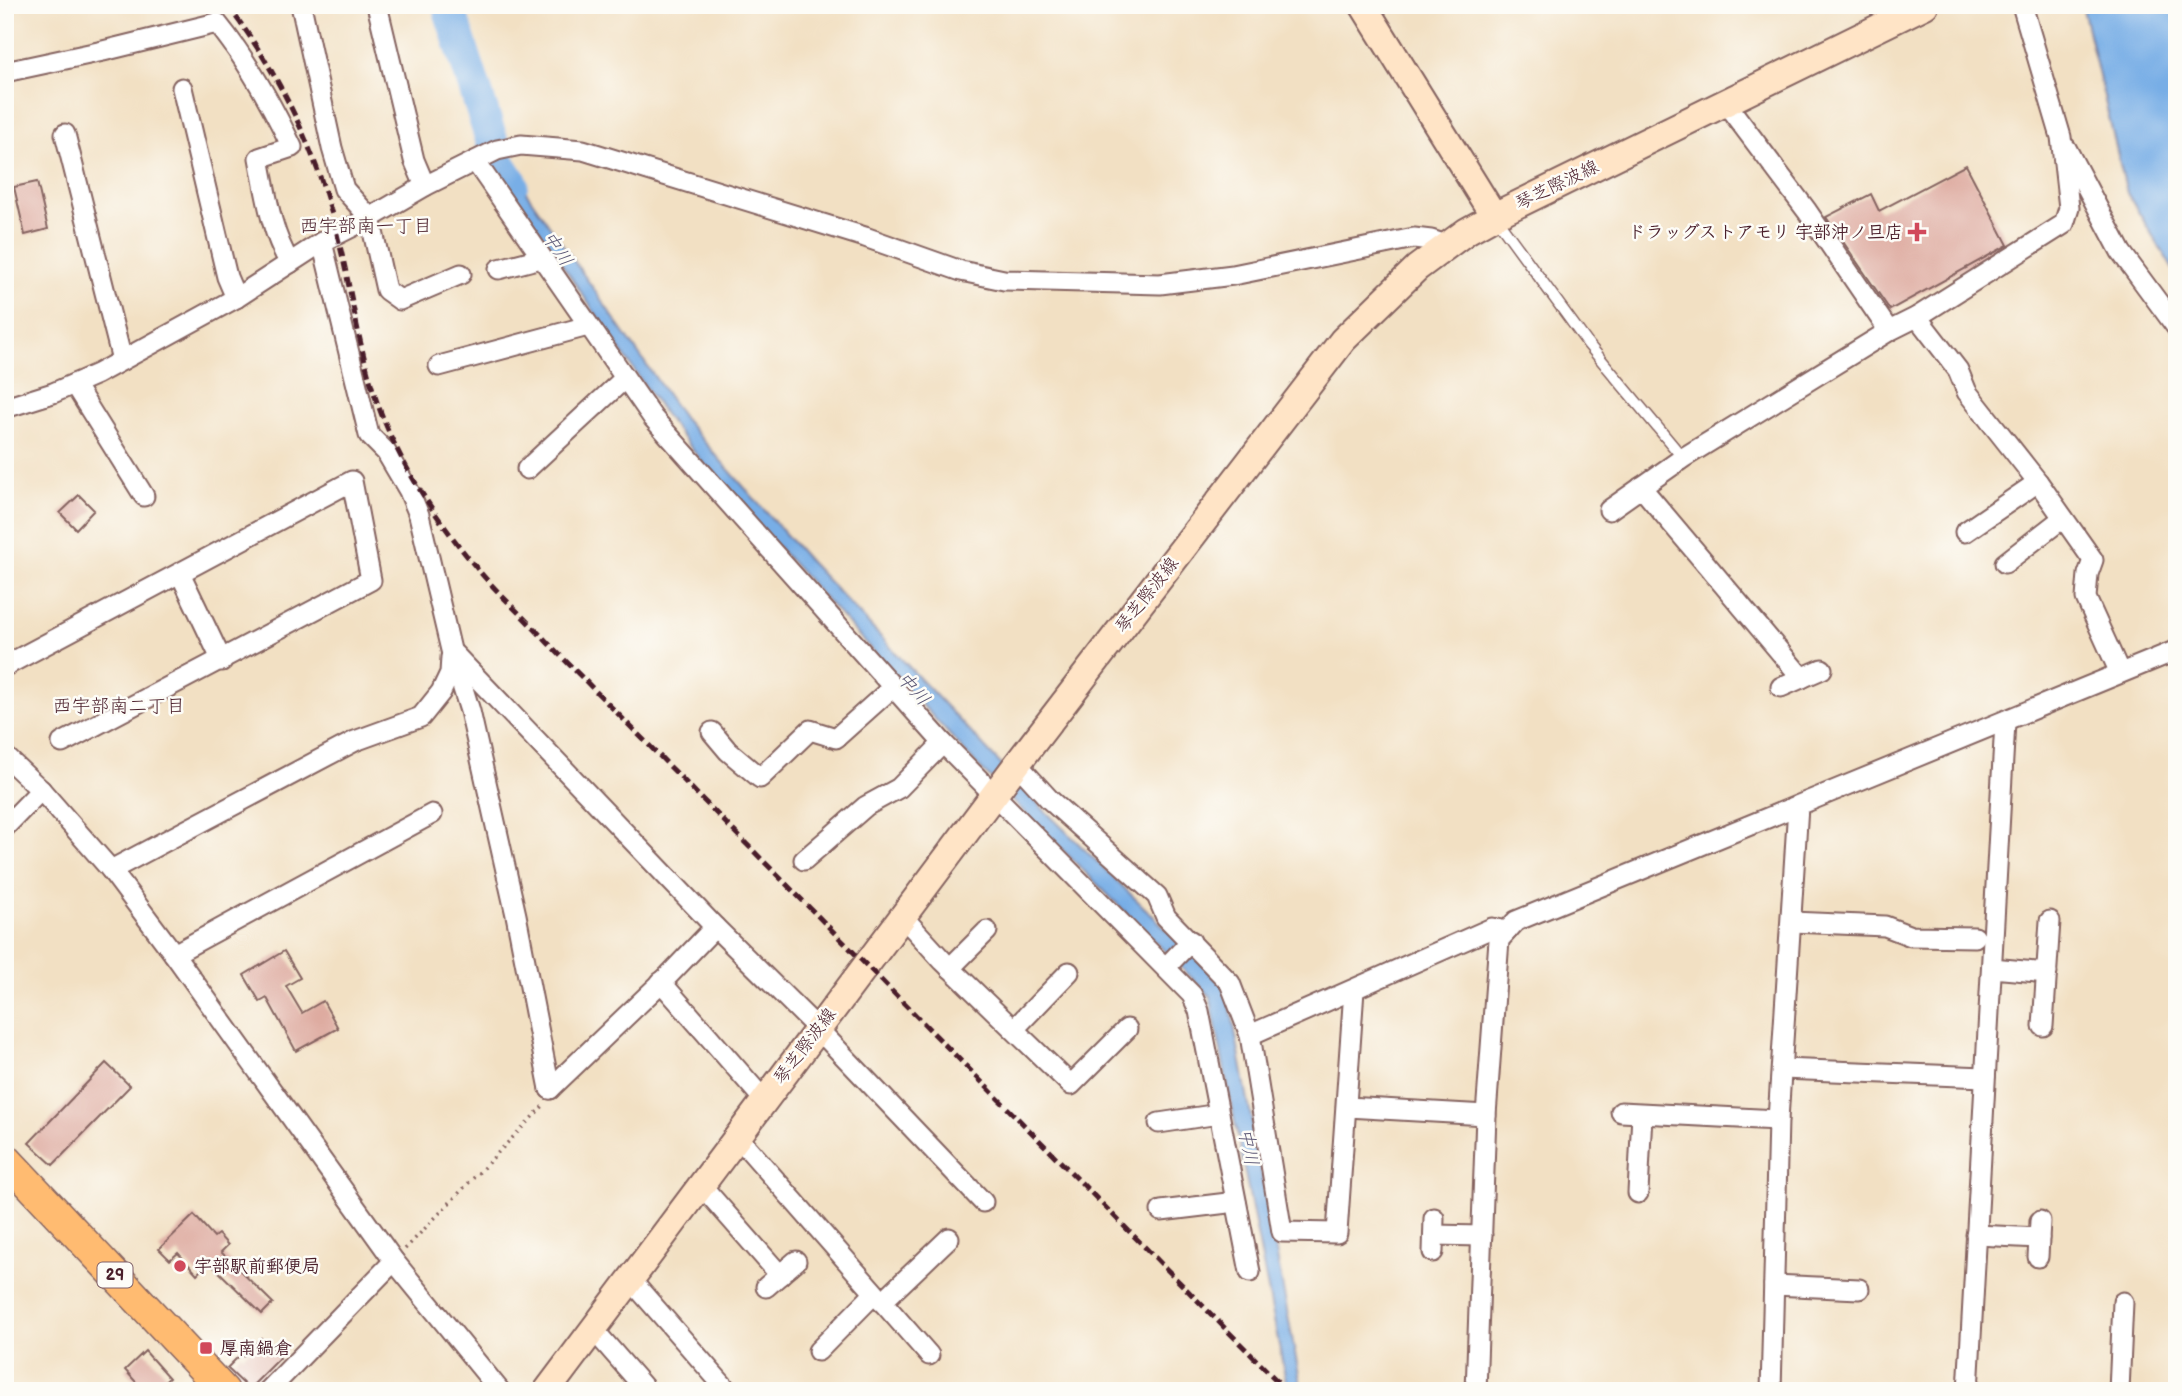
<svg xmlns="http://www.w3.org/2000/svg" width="2182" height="1396" font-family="'Balsamiq Sans','Klee One',sans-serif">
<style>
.water{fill:#78aee6;stroke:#616688;stroke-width:2}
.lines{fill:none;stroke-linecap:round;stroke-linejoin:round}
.river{stroke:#78aee6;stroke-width:33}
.building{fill:#deaba0}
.lane-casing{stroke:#856360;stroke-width:13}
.street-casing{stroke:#856360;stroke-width:23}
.secondary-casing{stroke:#856360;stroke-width:30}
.primary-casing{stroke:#856360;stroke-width:33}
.path{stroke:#856360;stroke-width:3.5;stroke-dasharray:2 5;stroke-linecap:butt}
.lane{stroke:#fff;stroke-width:10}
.street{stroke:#fff;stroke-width:19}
.secondary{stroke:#ffe4c6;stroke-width:26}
.primary{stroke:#ffbb71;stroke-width:30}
.rail{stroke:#4a1f2b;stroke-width:5;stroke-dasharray:10 5;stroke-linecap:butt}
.poi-dot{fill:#d1495b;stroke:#fdfcf7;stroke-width:2.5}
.labels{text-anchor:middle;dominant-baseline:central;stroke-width:5;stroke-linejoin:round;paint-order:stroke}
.shield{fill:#fdfcf7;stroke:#806168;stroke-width:2}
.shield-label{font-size:16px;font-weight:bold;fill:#4a1f2b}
.street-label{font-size:18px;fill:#4a1f2b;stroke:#fdfcf7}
.poi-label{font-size:18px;font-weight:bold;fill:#4a1f2b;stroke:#fdfcf7;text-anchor:start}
.neighbourhood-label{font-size:19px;fill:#4a1f2b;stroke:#fdfcf7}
.water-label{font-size:19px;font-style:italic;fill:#5c5876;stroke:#fdfcf7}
</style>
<rect width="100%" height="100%" fill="#fdfcf7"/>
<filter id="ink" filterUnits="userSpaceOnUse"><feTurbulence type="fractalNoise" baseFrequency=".0143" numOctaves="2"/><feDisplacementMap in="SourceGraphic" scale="14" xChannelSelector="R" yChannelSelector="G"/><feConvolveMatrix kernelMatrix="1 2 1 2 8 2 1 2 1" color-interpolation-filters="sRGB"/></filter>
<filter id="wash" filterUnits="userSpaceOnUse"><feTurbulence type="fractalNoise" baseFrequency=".00686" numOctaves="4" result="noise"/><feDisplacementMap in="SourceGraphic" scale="28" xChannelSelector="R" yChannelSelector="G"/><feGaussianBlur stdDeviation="1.57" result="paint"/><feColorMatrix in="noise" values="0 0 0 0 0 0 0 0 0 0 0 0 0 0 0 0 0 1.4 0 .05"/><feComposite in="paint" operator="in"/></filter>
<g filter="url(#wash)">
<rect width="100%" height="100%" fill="#f2e0c3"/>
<g class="water">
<path d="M 2082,5 L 2177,5 L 2177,276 L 2127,193 Z"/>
<path d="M 501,156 L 684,419 L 810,562 L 1042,808 L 1227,988 L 1302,1391 L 1288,1391 L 1210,996 L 979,767 L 720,484 L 664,414 L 493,163 Z"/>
</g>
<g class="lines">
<path class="river" d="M 448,5 L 499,163 L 512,183"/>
</g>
<g id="blocks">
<g class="building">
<path d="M 1966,165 L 2008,245 L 1890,310 L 1826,217 L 1871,194 L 1879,211 Z"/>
<path d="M 37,182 L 48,229 L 25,235 L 14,187 Z"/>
<path d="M 79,495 L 94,510 L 76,529 L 60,513 Z"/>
<path d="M 284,951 L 300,978 L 286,986 L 302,1013 L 323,1001 L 338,1028 L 296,1051 L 267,998 L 260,1002 L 244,975 Z"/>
<path d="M 106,1063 L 130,1086 L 53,1165 L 29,1143 Z"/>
<path d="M 194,1215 L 214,1237 L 218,1234 L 228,1245 L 221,1252 L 273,1303 L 262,1314 L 209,1262 L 197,1274 L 178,1253 L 170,1260 L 159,1249 Z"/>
<path d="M 261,1338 L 280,1358 L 249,1389 L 227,1368 L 241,1354 L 243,1356 Z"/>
<path d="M 145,1351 L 169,1378 L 155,1391 L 144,1391 L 125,1370 Z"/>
</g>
</g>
</g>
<g filter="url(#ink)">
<use href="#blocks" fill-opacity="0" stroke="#856360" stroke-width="2"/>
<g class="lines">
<g class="lane-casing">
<path id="lane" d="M 1496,218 L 1588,344 L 1683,458"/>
</g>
<g class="street-casing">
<g id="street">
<path d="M 301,5 L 332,148 L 344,189 L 370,218 L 386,290 L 400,300 L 461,274"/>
<path d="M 377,5 L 414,160 L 425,186"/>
<path d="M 5,72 L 103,51 L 217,23 C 248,61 271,103 292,147 L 259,158 C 266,193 271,233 290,263"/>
<path d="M 182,88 L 227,277 L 236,298"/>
<path d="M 1725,102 L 1807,211 L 1889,331"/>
<path d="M 65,134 L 122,360"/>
<path d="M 2066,148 L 2121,252 L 2177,328"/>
<path d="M 475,161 L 653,418 L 943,743 L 1192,995 L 1199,1011 L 1250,1272"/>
<path d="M 322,242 L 369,435 L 386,452 L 409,491 L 419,515 L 451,650 L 470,711 L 516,915 L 550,1089"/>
<path d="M 499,269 L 541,258"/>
<path d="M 1917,317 L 1958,370 L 1967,392 L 2038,482 L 2093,560 L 2088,574 L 2086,598 L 2120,673"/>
<path d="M 439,366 L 588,326"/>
<path d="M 74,384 L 144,496"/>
<path d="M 5,408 L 53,393 L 97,374 L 236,298 L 322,242 L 370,218 L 425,186 L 497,150 L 521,145 L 583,150 L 865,237 L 961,271 L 1004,280 L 1160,284 L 1233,275 L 1414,238 L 1431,240 L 1446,245"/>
<path d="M 527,469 L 625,378"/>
<path d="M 1641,487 L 1802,678"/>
<path d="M 1609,510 L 1683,458 L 1889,331 L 1917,317 L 2064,224 L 2069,208 L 2061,137 L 2022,5"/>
<path d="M 1965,532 L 2038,482"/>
<path d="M 2005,563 L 2063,518"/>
<path d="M 180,573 L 222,661"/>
<path d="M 454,654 L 715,927 L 818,1029 L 983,1202"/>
<path d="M 5,666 L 352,481 L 371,580 L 62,743"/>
<path d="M 1781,687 L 1822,669"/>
<path d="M 712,732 L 728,751 L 760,778 L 810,730 L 836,738 L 893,687"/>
<path d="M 5,756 L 41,790 L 111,870 L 174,954 L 394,1261 L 500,1391"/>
<path d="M 1017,764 L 1050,800 L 1157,896 L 1166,917 L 1230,983 L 1250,1035 L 1282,1232 L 1337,1233 L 1354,990"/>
<path d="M 5,827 L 41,790"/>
<path d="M 804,860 L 866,806 L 899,788 L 943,743"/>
<path d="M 111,870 L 355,741 L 421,717 L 441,692 L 450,673 L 451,657"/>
<path d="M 903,917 L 943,961 L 1071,1085 L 1127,1029"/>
<path d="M 1792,922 L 1885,926 L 1911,936 L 1975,937"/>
<path d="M 174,954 L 432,814"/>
<path d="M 1166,967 L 1191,941"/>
<path d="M 950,968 L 987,931"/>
<path d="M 1992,968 L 2047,973"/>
<path d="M 661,982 L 764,1100"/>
<path d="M 2043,1026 L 2050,921"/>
<path d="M 1014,1029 L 1069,972"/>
<path d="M 1250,1035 L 1492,928 L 1507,931"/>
<path d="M 1782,1069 L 1985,1077"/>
<path d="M 550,1089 L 669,975 L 715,927"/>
<path d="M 1347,1107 L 1486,1115"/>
<path d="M 1621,1112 L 1778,1120"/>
<path d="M 1159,1123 L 1219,1114"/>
<path d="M 737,1136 L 929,1355"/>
<path d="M 701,1185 L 780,1275"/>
<path d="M 1638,1193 L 1642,1114"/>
<path d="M 1161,1211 L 1236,1202"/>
<path d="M 1434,1235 L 1482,1236"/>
<path d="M 1976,1235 L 2039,1238"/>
<path d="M 1433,1252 L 1434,1218"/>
<path d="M 2038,1257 L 2040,1221"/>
<path d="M 630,1279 L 728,1391"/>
<path d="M 1774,1285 L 1859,1289"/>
<path d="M 766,1287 L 796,1261"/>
<path d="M 882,1302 L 949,1238"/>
<path d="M 593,1329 L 647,1391"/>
<path d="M 818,1351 L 874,1294"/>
<path d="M 268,1391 L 394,1261"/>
<path d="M 1476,1391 L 1486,1115 L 1499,940 L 1516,921 L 2177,650"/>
<path d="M 1771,1391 L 1778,1120 L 1798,806"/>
<path d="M 1968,1391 L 2005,722"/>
<path d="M 2119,1391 L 2123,1302"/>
</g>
</g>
<g class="secondary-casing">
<g id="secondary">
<path d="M 1363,5 L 1494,216"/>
<path d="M 547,1391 L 1017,764 L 1343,340 L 1417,268 L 1467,231 L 1494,216 L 1925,5"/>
</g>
</g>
<g class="primary-casing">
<path id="primary" d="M 5,1158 L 224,1391"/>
</g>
<path class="path" d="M 405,1249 L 543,1106"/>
<use href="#lane" class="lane"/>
<use href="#street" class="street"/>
<use href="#secondary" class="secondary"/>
<use href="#primary" class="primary"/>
<path class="rail" d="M 227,5 C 280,73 318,154 338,238 C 351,288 358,343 374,393 C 394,456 433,515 475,566 C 497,593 524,617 548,643 L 1287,1391"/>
</g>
</g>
<g class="poi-dot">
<path d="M1913.5 221.5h7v7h7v7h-7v7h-7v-7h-7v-7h7z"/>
<circle cx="180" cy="1266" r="7"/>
<rect x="199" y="1341" width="14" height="14" rx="3.5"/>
</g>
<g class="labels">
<rect class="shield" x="97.5" y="1262.5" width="35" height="25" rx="5"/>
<g class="shield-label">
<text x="115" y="1275">29</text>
</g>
<g class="street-label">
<text transform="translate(1557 185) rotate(-26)">琴芝際波線</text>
<text transform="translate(1147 595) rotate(-52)">琴芝際波線</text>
<text transform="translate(805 1046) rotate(-53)">琴芝際波線</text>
</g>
<g class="poi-label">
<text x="1903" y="232" text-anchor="end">ドラッグストアモリ 宇部沖ノ旦店</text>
<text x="194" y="1266">宇部駅前郵便局</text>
<text x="220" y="1348">厚南鍋倉</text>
</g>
<g class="neighbourhood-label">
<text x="366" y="226">西宇部南一丁目</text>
<text x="119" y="706">西宇部南二丁目</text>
</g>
<g class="water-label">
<text transform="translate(557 249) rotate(56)">中川</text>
<text transform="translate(913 689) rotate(48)">中川</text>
<text transform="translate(1248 1147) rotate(79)">中川</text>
</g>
</g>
<rect width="2182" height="1396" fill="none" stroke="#fdfcf7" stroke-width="28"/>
</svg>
